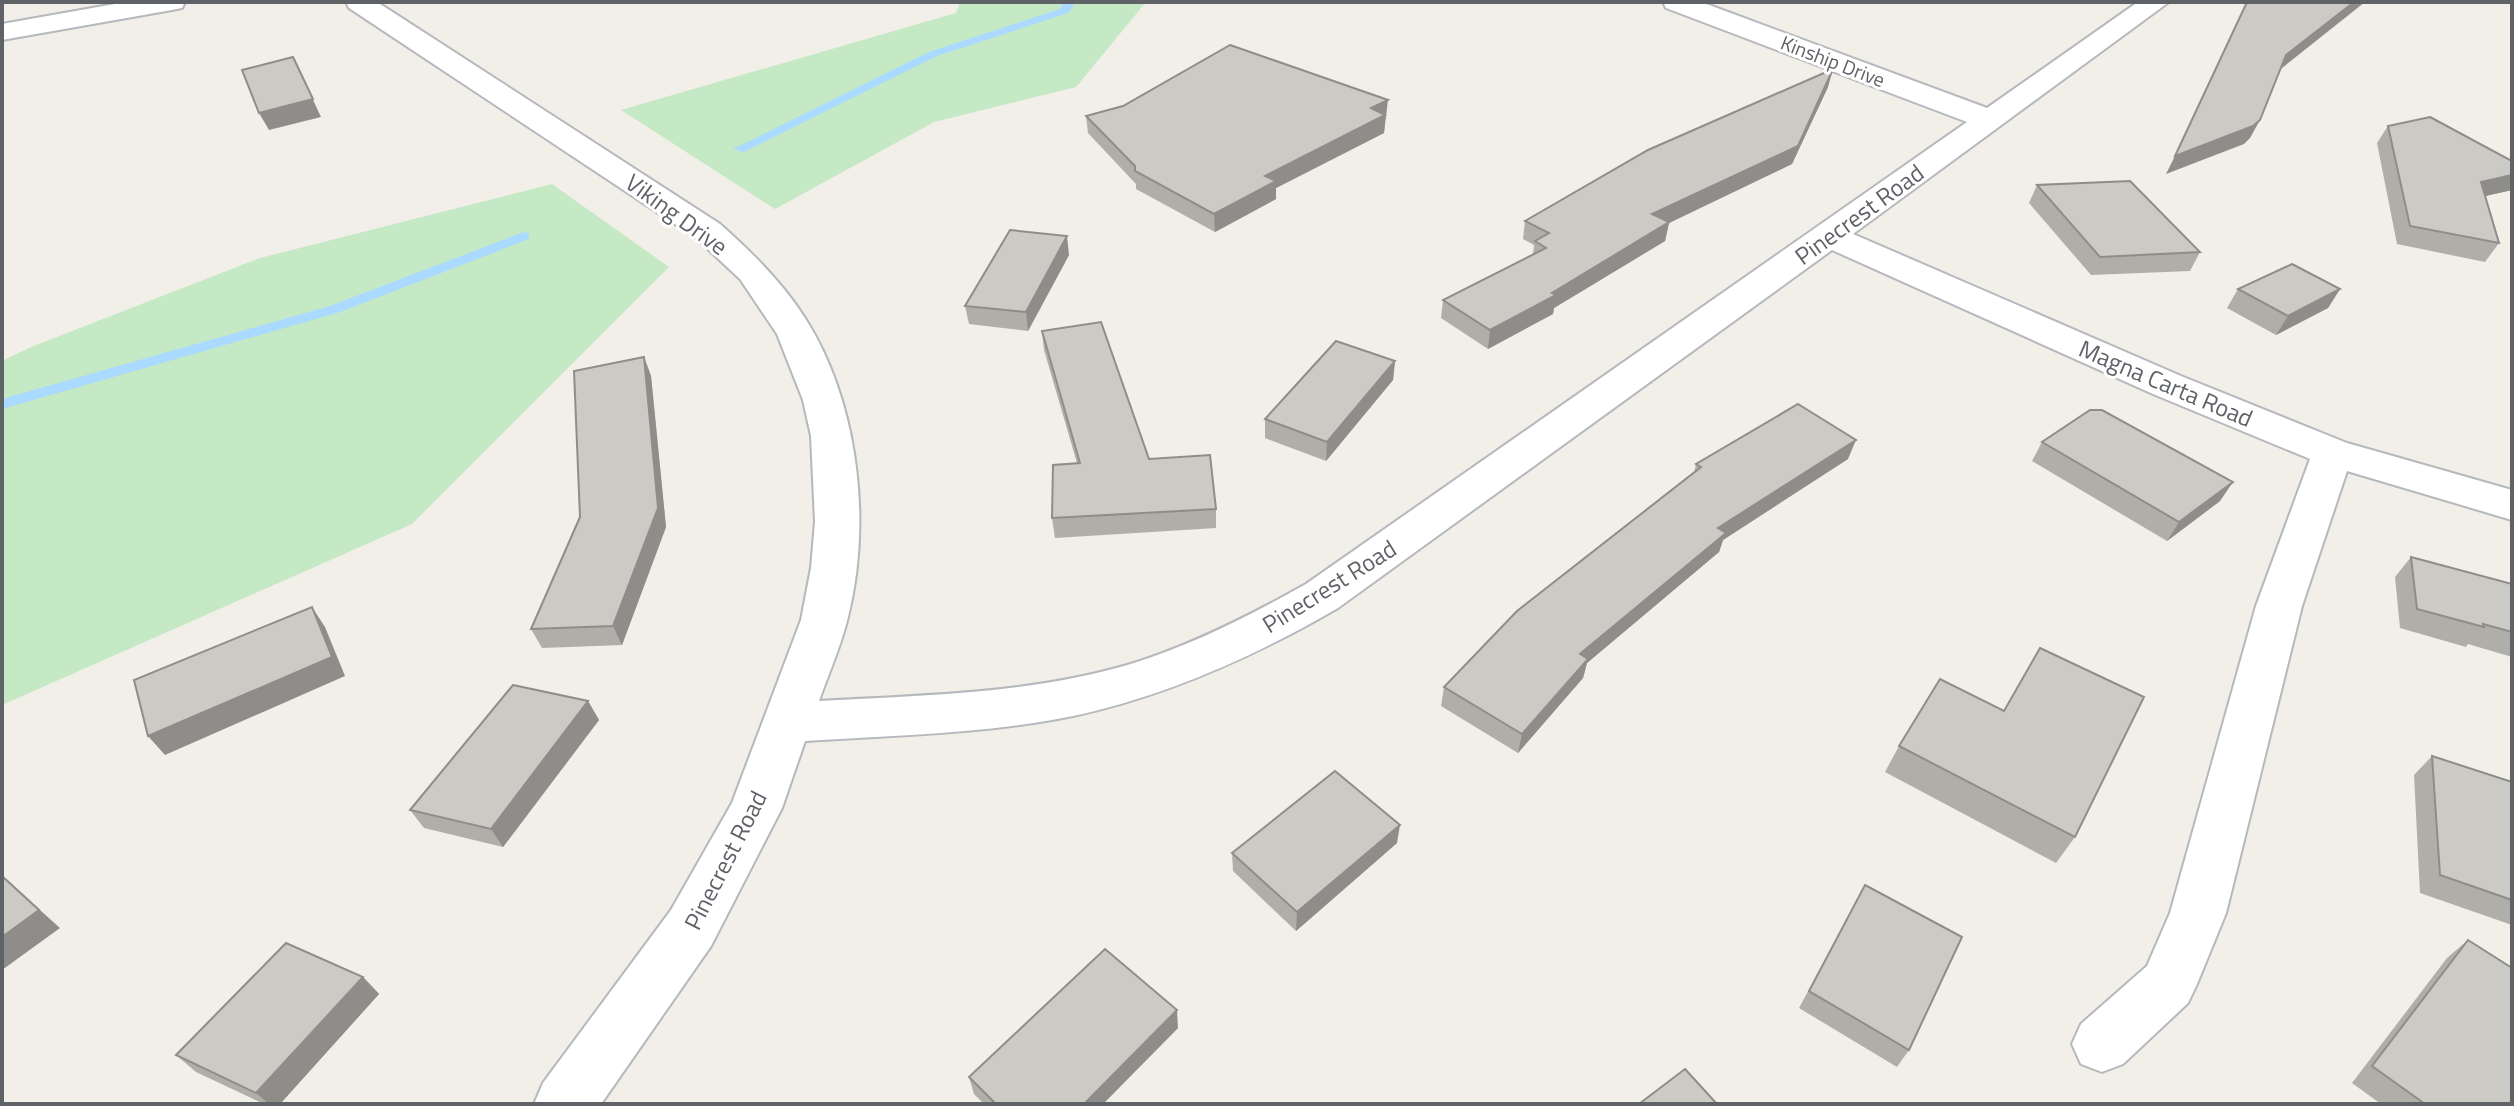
<svg xmlns="http://www.w3.org/2000/svg" width="2514" height="1106" font-family="'Titillium Web',sans-serif">
<style>
.green{fill:#c5e8c5}
.lines{fill:none;stroke-linecap:round;stroke-linejoin:round}
.stream{fill:#aadaff;fill-rule:evenodd}
.minor-casing{stroke:#b5b8bc;stroke-width:4}
.minor{fill:#fff;fill-rule:evenodd}
.wall{fill:#afaea9}
.shaded-wall{fill:#8f8d8a}
.building{fill:#cccac5;stroke:#8f8d8a;stroke-width:2}
.labels{text-anchor:middle;dominant-baseline:central;stroke-width:6;stroke-linejoin:round;paint-order:stroke}
.far-street-label{font-size:20px;fill:#5f6368;stroke:#fff}
.street-label{font-size:24px;fill:#5f6368;stroke:#fff}
</style>
<rect width="100%" height="100%" fill="#f1efe8"/>
<g class="green">
<path d="M 960,2 L 1146,2 L 1076,87 L 934,122 L 775,209 L 621,110 L 956,13 Z"/>
<path d="M 552,184 L 669,267 L 412,524 L 2,705 L 2,361 L 31,347 L 260,258 Z"/>
</g>
<g class="lines">
<g class="stream">
<path d="M 1064,2 L 1076,2 L 1068,13 L 937,56 L 744,152 L 733,149 L 929,52 L 1060,9 Z"/>
<path d="M 524,232 L 529,233 L 529,239 L 340,312 L 2,409 L 2,399 L 330,306 Z"/>
</g>
<g class="minor-casing">
<g id="minor">
<path d="M 126,2 L 185,2 L 182,8 L 172,10 L 2,40 L 2,24 Z"/>
<path d="M 346,2 L 377,2 L 720,224 C 756,256 792,292 815,335 C 860,418 871,529 847,621 C 840,648 828,675 819,701 C 924,695 1032,694 1134,663 C 1194,644 1251,615 1306,584 L 1967,122 L 1666,8 L 1663,2 L 1701,2 L 1987,108 L 2138,2 L 2169,2 L 1853,234 L 2181,376 L 2347,443 L 2512,490 L 2512,520 L 2347,471 L 2302,606 L 2226,913 L 2197,984 L 2188,1003 L 2123,1064 L 2102,1072 L 2081,1064 L 2072,1044 L 2081,1024 L 2147,966 L 2170,913 L 2256,606 L 2310,459 L 2153,394 L 1832,250 L 1338,608 C 1255,656 1167,696 1073,716 C 985,734 894,735 805,741 L 782,808 L 711,946 L 601,1104 L 534,1104 L 543,1083 L 671,910 L 732,803 L 801,620 L 811,568 L 815,522 L 811,436 L 803,400 L 777,334 L 740,279 L 696,238 L 349,8 Z"/>
</g>
</g>
<use href="#minor" class="minor"/>
</g>
<g class="wall">
<path d="M 1828,87 L 1792,164 L 1669,223 L 1665,241 L 1554,308 L 1553,314 L 1488,349 L 1441,318 L 1443,300 L 1533,255 L 1534,245 L 1523,239 L 1525,221 Z"/>
<path d="M 1086,116 L 1387,118 L 1385,119 L 1384,133 L 1276,188 L 1276,199 L 1215,232 L 1136,189 L 1136,184 L 1088,133 Z"/>
<path d="M 2388,126 L 2512,161 L 2512,190 L 2485,196 L 2499,243 L 2485,262 L 2397,244 L 2377,143 Z"/>
<path d="M 2037,185 L 2200,252 L 2190,271 L 2091,275 L 2029,203 Z"/>
<path d="M 1069,255 L 1028,331 L 969,324 L 965,306 Z"/>
<path d="M 2238,289 L 2340,289 L 2328,308 L 2276,335 L 2227,308 Z"/>
<path d="M 1042,331 L 1149,459 L 1216,509 L 1216,528 L 1055,538 L 1052,518 L 1077,463 L 1044,350 Z"/>
<path d="M 644,357 L 651,376 L 666,527 L 622,645 L 542,648 L 531,629 L 580,517 Z"/>
<path d="M 1395,361 L 1393,380 L 1326,461 L 1265,438 L 1265,419 Z"/>
<path d="M 2042,442 L 2220,501 L 2167,541 L 2032,461 Z"/>
<path d="M 1848,459 L 1723,540 L 1719,552 L 1587,663 L 1583,678 L 1518,753 L 1441,706 L 1444,687 L 1694,473 L 1696,464 Z"/>
<path d="M 2411,557 L 2512,584 L 2512,657 L 2468,644 L 2466,647 L 2400,628 L 2395,577 Z"/>
<path d="M 588,701 L 599,720 L 503,847 L 424,828 L 410,810 Z"/>
<path d="M 1899,746 L 2075,837 L 2056,863 L 1885,772 Z"/>
<path d="M 2432,756 L 2512,782 L 2512,925 L 2420,893 L 2414,775 Z"/>
<path d="M 1397,843 L 1296,931 L 1233,871 L 1232,853 Z"/>
<path d="M 1865,885 L 1909,1050 L 1897,1067 L 1799,1008 Z"/>
<path d="M 2468,940 L 2512,1104 L 2381,1104 L 2352,1083 L 2447,958 Z"/>
<path d="M 363,977 L 379,994 L 280,1104 L 264,1104 L 196,1072 L 176,1055 Z"/>
<path d="M 1178,1028 L 1103,1104 L 984,1104 L 974,1094 L 969,1077 Z"/>
</g>
<g class="shaded-wall">
<path d="M 2354,2 L 2365,2 L 2277,72 L 2286,55 Z"/>
<path d="M 293,57 L 321,117 L 269,130 L 259,113 Z"/>
<path d="M 1833,69 L 1828,87 L 1792,164 L 1669,223 L 1665,241 L 1554,308 L 1553,314 L 1488,349 L 1490,330 L 1552,293 Z"/>
<path d="M 1388,100 L 1384,133 L 1276,188 L 1276,199 L 1215,232 L 1214,214 L 1265,176 L 1371,108 Z"/>
<path d="M 2260,120 L 2250,138 L 2244,144 L 2166,174 L 2175,156 Z"/>
<path d="M 2512,175 L 2512,190 L 2468,200 L 2481,182 Z"/>
<path d="M 1067,236 L 1069,255 L 1028,331 L 1026,312 Z"/>
<path d="M 2340,289 L 2328,308 L 2276,335 L 2288,316 Z"/>
<path d="M 644,357 L 651,376 L 666,527 L 622,645 L 613,626 Z"/>
<path d="M 1395,361 L 1393,380 L 1326,461 L 1327,442 Z"/>
<path d="M 1856,440 L 1848,459 L 1723,540 L 1719,552 L 1587,663 L 1583,678 L 1518,753 L 1522,734 L 1580,654 L 1718,528 Z"/>
<path d="M 2233,482 L 2220,501 L 2167,541 L 2179,522 Z"/>
<path d="M 312,607 L 325,627 L 345,676 L 165,755 L 148,736 Z"/>
<path d="M 588,701 L 599,720 L 503,847 L 491,829 Z"/>
<path d="M 1400,825 L 1397,843 L 1296,931 L 1297,912 Z"/>
<path d="M 2,876 L 60,928 L 2,970 Z"/>
<path d="M 363,977 L 379,994 L 280,1104 L 269,1104 L 256,1093 Z"/>
<path d="M 1177,1010 L 1178,1028 L 1103,1104 L 1084,1104 Z"/>
</g>
<g class="building">
<path d="M 2247,2 L 2354,2 L 2286,55 L 2260,120 L 2253,126 L 2175,156 Z"/>
<path d="M 1230,45 L 1388,100 L 1371,108 L 1385,115 L 1265,176 L 1276,181 L 1214,214 L 1135,171 L 1135,166 L 1086,116 L 1123,106 Z"/>
<path d="M 293,57 L 313,99 L 259,113 L 242,70 Z"/>
<path d="M 1833,69 L 1798,146 L 1652,214 L 1669,222 L 1552,293 L 1556,295 L 1490,330 L 1443,300 L 1546,248 L 1535,241 L 1549,233 L 1525,221 L 1648,150 Z"/>
<path d="M 2430,117 L 2512,161 L 2512,175 L 2481,182 L 2499,243 L 2410,226 L 2388,126 Z"/>
<path d="M 2130,181 L 2200,252 L 2100,257 L 2037,185 Z"/>
<path d="M 1010,230 L 1067,236 L 1026,312 L 965,306 Z"/>
<path d="M 2292,264 L 2340,289 L 2288,316 L 2238,289 Z"/>
<path d="M 1101,322 L 1149,459 L 1210,455 L 1216,509 L 1052,518 L 1053,465 L 1080,463 L 1042,331 Z"/>
<path d="M 1336,341 L 1395,361 L 1327,442 L 1265,419 Z"/>
<path d="M 644,357 L 658,508 L 613,626 L 531,629 L 580,517 L 574,371 Z"/>
<path d="M 1798,404 L 1856,440 L 1718,528 L 1726,533 L 1580,654 L 1588,659 L 1522,734 L 1444,687 L 1517,611 L 1701,467 L 1696,464 Z"/>
<path d="M 2090,410 L 2102,410 L 2233,482 L 2179,522 L 2042,442 Z"/>
<path d="M 2411,557 L 2512,584 L 2512,632 L 2483,624 L 2484,627 L 2417,609 Z"/>
<path d="M 312,607 L 332,657 L 148,736 L 134,680 Z"/>
<path d="M 2040,648 L 2144,697 L 2075,837 L 1899,746 L 1940,679 L 2004,711 Z"/>
<path d="M 513,685 L 588,701 L 491,829 L 410,810 Z"/>
<path d="M 2432,756 L 2512,782 L 2512,900 L 2440,875 Z"/>
<path d="M 1335,771 L 1400,825 L 1297,912 L 1232,853 Z"/>
<path d="M 2,876 L 39,910 L 2,937 Z"/>
<path d="M 1865,885 L 1962,937 L 1909,1050 L 1809,991 Z"/>
<path d="M 2468,940 L 2512,968 L 2512,1104 L 2425,1104 L 2372,1066 Z"/>
<path d="M 286,943 L 363,977 L 256,1093 L 176,1055 Z"/>
<path d="M 1105,949 L 1177,1010 L 1084,1104 L 996,1104 L 969,1077 Z"/>
<path d="M 1685,1069 L 1717,1104 L 1639,1104 Z"/>
</g>
<g class="labels">
<g class="far-street-label">
<text transform="translate(1833 61) rotate(21)">Kinship Drive</text>
</g>
<g class="street-label">
<text transform="translate(677 214) rotate(36)">Viking Drive</text>
<text transform="translate(1859 214) rotate(-36)">Pinecrest Road</text>
<text transform="translate(2166 383) rotate(23)">Magna Carta Road</text>
<text transform="translate(1329 586) rotate(-32)">Pinecrest Road</text>
<text transform="translate(725 860) rotate(-63)">Pinecrest Road</text>
</g>
</g>
<rect width="2514" height="1106" fill="none" stroke="#5f6368" stroke-width="8"/>
</svg>
